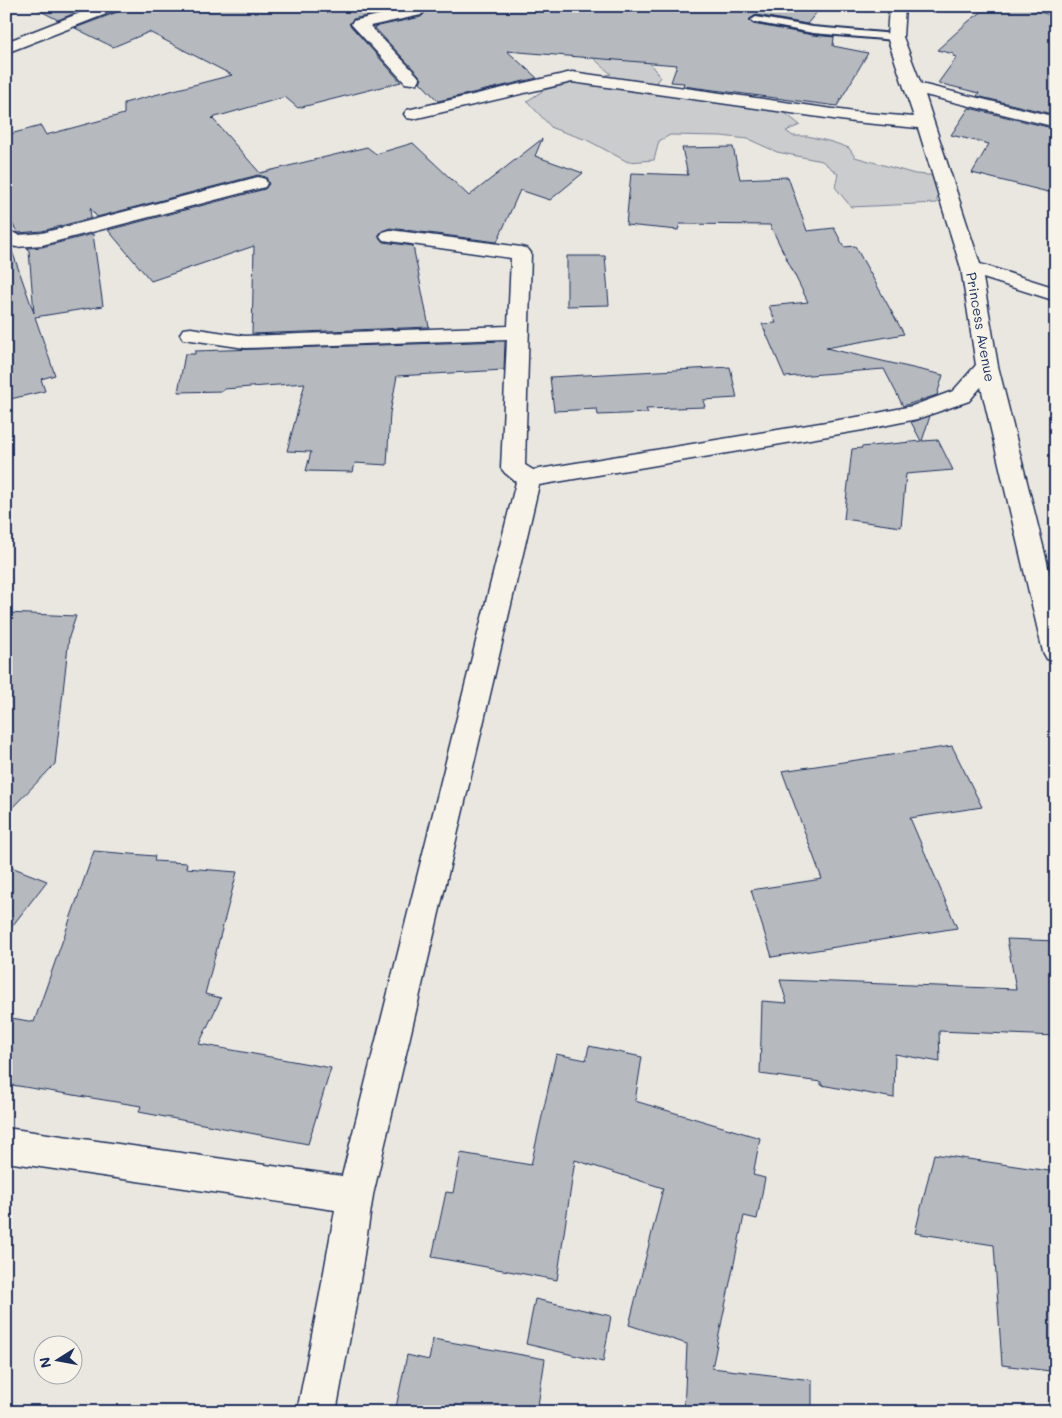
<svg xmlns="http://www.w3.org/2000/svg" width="1062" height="1418" font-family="Mali,sans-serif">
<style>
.green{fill:#cbcccd;stroke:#737e96}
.building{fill:#b6babf;stroke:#1b2f5e}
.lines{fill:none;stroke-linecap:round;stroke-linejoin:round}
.service-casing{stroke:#1b2f5e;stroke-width:4}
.minor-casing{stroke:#1b2f5e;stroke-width:3}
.service{fill:#f7f3e8;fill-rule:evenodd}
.minor{fill:#f7f3e8;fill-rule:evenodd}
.labels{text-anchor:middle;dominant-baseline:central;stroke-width:4;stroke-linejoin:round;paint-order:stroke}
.far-street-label{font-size:14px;fill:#1b2f5e;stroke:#f7f3e8}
</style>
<rect width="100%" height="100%" fill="#eae7e0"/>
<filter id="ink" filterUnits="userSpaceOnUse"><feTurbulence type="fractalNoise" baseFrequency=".02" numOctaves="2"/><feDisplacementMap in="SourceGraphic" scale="10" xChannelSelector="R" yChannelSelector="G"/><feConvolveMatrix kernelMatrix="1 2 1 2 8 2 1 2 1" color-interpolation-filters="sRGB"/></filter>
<g filter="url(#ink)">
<path class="green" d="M 591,56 L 649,62 L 660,77 L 654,85 L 775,105 L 800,125 L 786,131 L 793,136 L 807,136 L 832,142 L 849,148 L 855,157 L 915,174 L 939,176 L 937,203 L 851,207 L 835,187 L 838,174 L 822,161 L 777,152 L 748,139 L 721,136 L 670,135 L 659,141 L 654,160 L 628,162 L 587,140 L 552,128 L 527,101 L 544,90 L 611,74 Z"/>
<g class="building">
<path d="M 31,6 L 92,6 L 58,20 Z"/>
<path d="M 123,6 L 400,6 L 401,8 L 353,19 L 349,24 L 401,82 L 298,108 L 285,97 L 212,118 L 260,173 L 367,147 L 376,154 L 413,143 L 469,196 L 542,139 L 535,156 L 583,173 L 550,200 L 520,190 L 497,242 L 390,228 L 382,231 L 378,236 L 383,242 L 413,246 L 429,327 L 252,334 L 254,246 L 151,281 L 108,230 L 265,189 L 269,184 L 266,177 L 258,175 L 97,217 L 90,208 L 91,218 L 42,231 L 18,233 L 6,214 L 6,135 L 41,126 L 46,135 L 124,114 L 124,103 L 232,75 L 149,32 L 113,47 L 75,28 L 120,11 Z"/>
<path d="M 421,6 L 822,6 L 807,24 L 756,15 L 749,20 L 753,24 L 813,35 L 834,37 L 833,46 L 868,53 L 837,106 L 683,86 L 684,83 L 671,82 L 677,65 L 507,51 L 537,78 L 438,101 L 420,82 L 422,79 L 418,74 L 374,27 L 421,17 L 425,13 Z"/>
<path d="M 990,6 L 1022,6 L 1056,17 L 1056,115 L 977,96 L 979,93 L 938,83 L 957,57 L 953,56 L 954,54 L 937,50 L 969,21 Z"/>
<path d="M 969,108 L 1056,129 L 1056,194 L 972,173 L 989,144 L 951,135 Z"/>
<path d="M 733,147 L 740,179 L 788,177 L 807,231 L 834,228 L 844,247 L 855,246 L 904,334 L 826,348 L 943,375 L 937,395 L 903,406 L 884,369 L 785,377 L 762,324 L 776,323 L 769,306 L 808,302 L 770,225 L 680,224 L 678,230 L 626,225 L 631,173 L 688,175 L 682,148 Z"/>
<path d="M 93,234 L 103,306 L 35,317 L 55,375 L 41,379 L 45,391 L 6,400 L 6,249 L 11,248 L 34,313 L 29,251 L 27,248 L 42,247 Z"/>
<path d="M 567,256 L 605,256 L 609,305 L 567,306 Z"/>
<path d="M 505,341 L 504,370 L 397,376 L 390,413 L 387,465 L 355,463 L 353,472 L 306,471 L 311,452 L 287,451 L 305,383 L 224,389 L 223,391 L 178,392 L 185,354 L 195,354 L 195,351 Z"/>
<path d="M 730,367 L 737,398 L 703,400 L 705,407 L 646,409 L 648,413 L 598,415 L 597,409 L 554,411 L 550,377 Z"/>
<path d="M 930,416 L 922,441 L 938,440 L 953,470 L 906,474 L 901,527 L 844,519 L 852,449 L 862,448 L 861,447 L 921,441 L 911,422 Z"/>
<path d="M 6,613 L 76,616 L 69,637 L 55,764 L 6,814 Z"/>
<path d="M 952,746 L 982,807 L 910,818 L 957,928 L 772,957 L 751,890 L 822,879 L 782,771 Z"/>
<path d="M 94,851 L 155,856 L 154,861 L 187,863 L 186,868 L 237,872 L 205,994 L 221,998 L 199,1044 L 331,1068 L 308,1144 L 139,1112 L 141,1106 L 6,1084 L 6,1017 L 34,1022 Z"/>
<path d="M 6,865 L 47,881 L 6,934 Z"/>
<path d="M 1007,939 L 1056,941 L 1056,1036 L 939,1031 L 940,1062 L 895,1054 L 894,1098 L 821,1085 L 821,1082 L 760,1074 L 762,1001 L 787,1003 L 780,980 L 1016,989 Z"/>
<path d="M 589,1046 L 642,1057 L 635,1101 L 760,1138 L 753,1175 L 765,1178 L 757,1219 L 744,1216 L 712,1368 L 812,1380 L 812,1412 L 684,1412 L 687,1344 L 629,1325 L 663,1188 L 575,1160 L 557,1280 L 432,1257 L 446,1192 L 453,1193 L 461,1153 L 531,1165 L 556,1054 L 586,1060 Z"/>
<path d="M 934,1154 L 1056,1172 L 1056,1356 L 1049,1354 L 1050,1371 L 1002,1365 L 994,1245 L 915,1233 Z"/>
<path d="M 535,1299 L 611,1316 L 603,1362 L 526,1344 Z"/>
<path d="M 433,1339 L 545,1359 L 537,1412 L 395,1412 L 407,1355 L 429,1360 Z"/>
</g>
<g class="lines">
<g class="service-casing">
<path id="service" d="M 756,17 L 813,27 L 895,34 L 900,37 L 895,40 L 813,33 L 753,22 L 751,20 Z"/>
</g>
<g class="minor-casing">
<g id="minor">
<path d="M 98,6 L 121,6 L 119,9 L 6,53 L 6,42 Z"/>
<path d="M 402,6 L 419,6 L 423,12 L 421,15 L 370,26 L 417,75 L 420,79 L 417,83 L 411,84 L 405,83 L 351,24 L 353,21 L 404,9 Z"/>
<path d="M 889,6 L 905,6 L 903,37 L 921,84 L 1056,117 L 1056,127 L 925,95 L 980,264 L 1056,288 L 1056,301 L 983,278 L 998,366 L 1056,598 L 1056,662 L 1047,659 L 1043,652 L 981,387 L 969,401 L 917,419 L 863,430 L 539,485 L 373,1195 L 358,1294 L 336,1412 L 297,1412 L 320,1294 L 335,1210 L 6,1162 L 6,1128 L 342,1176 L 516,482 L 505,473 L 501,468 L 507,339 L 245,348 L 191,340 L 183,339 L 180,334 L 183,329 L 191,328 L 245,336 L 508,326 L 511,258 L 383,240 L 380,236 L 383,232 L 390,230 L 521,247 L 528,249 L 531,253 L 525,465 L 533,470 L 863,416 L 912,406 L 953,391 L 976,365 L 961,268 L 918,128 L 854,122 L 572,82 L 413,119 L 407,118 L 404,114 L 407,110 L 572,72 L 854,112 L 914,117 L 887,37 Z"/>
<path d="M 258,177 L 265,179 L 267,183 L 265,187 L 42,245 L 16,247 L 6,244 L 6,230 L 19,235 L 42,233 Z"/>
</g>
</g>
<use href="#service" class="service"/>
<use href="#minor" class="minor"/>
</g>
</g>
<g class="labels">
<g class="far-street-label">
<text transform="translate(981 327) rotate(80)">Princess Avenue</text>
</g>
</g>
<rect width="1062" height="1418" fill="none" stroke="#f7f3e8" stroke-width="25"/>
<rect x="12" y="12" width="1037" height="1393" fill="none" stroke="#1b2f5e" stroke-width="2" filter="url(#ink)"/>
<g transform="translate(58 1360) rotate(259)"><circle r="24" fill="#f7f3e8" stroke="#9fa5b1"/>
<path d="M0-4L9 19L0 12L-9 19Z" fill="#1b2f5e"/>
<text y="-8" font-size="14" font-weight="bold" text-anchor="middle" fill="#1b2f5e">N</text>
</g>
</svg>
